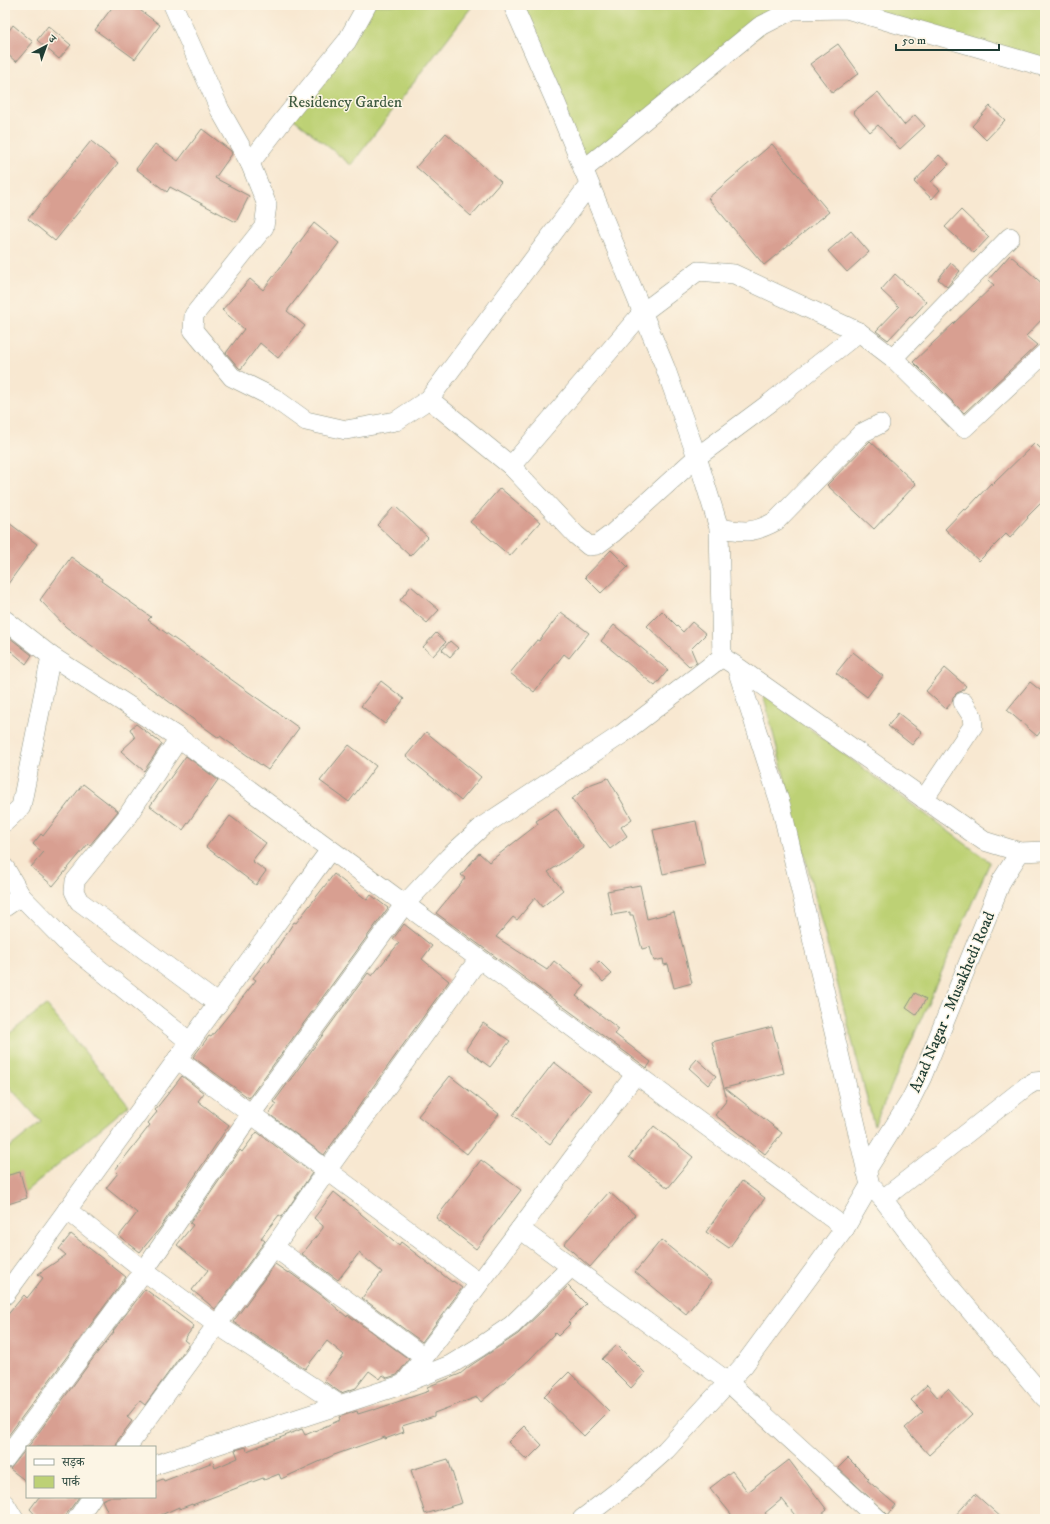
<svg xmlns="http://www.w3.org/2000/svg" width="1050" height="1524" font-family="'IM FELL DW Pica','Noto Serif Devanagari',serif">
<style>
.green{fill:#bdd175;stroke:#6e8754}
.building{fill:#d89f91}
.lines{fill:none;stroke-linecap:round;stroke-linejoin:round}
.minor-casing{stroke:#8c9282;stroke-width:20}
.minor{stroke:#fff;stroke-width:19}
.labels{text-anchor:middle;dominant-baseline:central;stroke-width:3;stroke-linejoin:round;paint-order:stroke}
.park-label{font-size:16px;fill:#3f5b41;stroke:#fcf5e5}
.street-label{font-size:16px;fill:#1f3d34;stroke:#fcf5e5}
</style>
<rect width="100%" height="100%" fill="#fcf5e5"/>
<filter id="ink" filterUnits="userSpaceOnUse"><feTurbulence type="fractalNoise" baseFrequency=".025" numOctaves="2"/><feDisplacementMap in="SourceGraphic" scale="8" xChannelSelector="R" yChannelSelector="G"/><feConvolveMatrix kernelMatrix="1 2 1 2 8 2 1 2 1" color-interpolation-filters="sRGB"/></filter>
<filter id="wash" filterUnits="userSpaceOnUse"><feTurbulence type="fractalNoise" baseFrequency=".012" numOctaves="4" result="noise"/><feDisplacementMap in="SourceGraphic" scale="16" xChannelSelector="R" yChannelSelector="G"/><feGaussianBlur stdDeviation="0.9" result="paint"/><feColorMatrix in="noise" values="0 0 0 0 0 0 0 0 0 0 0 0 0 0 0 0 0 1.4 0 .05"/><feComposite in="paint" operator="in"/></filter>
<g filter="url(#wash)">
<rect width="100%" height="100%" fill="#f8e8d1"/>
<g class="green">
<path d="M 366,5 L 473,5 L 351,165 L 284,111 Z"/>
<path d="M 515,5 L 1045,5 L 1045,67 L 846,9 L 792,10 L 583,170 Z"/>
<path d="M 763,694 L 990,862 L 874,1126 Z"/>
<path d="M 46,1005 L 129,1105 L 14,1201 L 5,1190 L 5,1151 L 41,1122 L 5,1082 L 5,1037 Z"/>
</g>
<g id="blocks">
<g class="building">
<path d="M 114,5 L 133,5 L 160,25 L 135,59 L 95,30 Z"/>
<path d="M 13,25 L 33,42 L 16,62 L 5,52 L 5,36 Z"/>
<path d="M 48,26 L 71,45 L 59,59 L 37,40 Z"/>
<path d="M 838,44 L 859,73 L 832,93 L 810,64 Z"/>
<path d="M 878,92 L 904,125 L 915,115 L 925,126 L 900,149 L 878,125 L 870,132 L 853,112 Z"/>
<path d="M 990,106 L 1005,120 L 986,140 L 972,126 Z"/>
<path d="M 202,129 L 231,151 L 232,154 L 215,178 L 249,196 L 236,222 L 170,187 L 167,192 L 136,169 L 155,144 L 178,161 Z"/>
<path d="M 446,133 L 501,182 L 471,216 L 416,167 Z"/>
<path d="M 91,141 L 118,163 L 55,241 L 28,219 Z"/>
<path d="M 772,144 L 829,212 L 764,265 L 708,198 Z"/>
<path d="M 939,155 L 949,164 L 931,182 L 940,190 L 932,199 L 914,182 Z"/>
<path d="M 961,210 L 989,237 L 974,253 L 945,227 Z"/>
<path d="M 314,223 L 339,243 L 287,311 L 305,326 L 278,358 L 260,343 L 241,369 L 239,368 L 226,353 L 244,329 L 222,310 L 250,279 L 263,290 Z"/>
<path d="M 851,231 L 869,252 L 847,272 L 828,251 Z"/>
<path d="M 1010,255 L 1045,286 L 1045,316 L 1026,336 L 1037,345 L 964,413 L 913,362 L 994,285 L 988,280 Z"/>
<path d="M 951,263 L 960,271 L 947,287 L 938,279 Z"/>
<path d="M 895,274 L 926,302 L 912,318 L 910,317 L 888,340 L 876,331 L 899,307 L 881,290 Z"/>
<path d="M 870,441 L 916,484 L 874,529 L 827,485 Z"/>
<path d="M 1035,443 L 1045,453 L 1045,499 L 1027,517 L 1028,518 L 1010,538 L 1006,534 L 979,561 L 945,529 L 964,509 L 966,510 L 991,483 L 992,485 Z"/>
<path d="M 500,488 L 540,522 L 510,556 L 470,522 Z"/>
<path d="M 395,506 L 428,537 L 410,556 L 377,525 Z"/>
<path d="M 5,520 L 37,544 L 5,588 Z"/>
<path d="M 611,550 L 628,567 L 601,593 L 585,577 Z"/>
<path d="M 71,557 L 102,579 L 101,581 L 151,617 L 148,620 L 299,728 L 268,770 L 220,736 L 219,738 L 66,627 L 40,600 Z"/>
<path d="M 411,586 L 439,610 L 427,623 L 400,600 Z"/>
<path d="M 662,611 L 683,632 L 692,622 L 706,634 L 691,649 L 697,663 L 689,666 L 647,626 Z"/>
<path d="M 561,612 L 589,633 L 569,658 L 564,654 L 534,692 L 510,673 L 537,640 L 539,641 Z"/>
<path d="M 614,625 L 668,670 L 655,686 L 601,641 Z"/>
<path d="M 436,633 L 446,642 L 433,656 L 423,647 Z"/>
<path d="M 5,634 L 32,655 L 26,664 L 11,651 L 5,653 Z"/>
<path d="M 450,641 L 458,648 L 450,657 L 442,650 Z"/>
<path d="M 853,652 L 883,676 L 867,697 L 836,673 Z"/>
<path d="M 945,668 L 966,686 L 962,691 L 957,693 L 953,697 L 952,702 L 946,709 L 926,691 Z"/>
<path d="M 381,681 L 404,699 L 385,724 L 361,706 Z"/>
<path d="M 1030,682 L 1045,694 L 1045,726 L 1037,736 L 1007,710 Z"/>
<path d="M 898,713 L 922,732 L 912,745 L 888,726 Z"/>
<path d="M 136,724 L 162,744 L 144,771 L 121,751 L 135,738 L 130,729 Z"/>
<path d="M 426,732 L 481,777 L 461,801 L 406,756 Z"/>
<path d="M 349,745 L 376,766 L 349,802 L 320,781 Z"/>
<path d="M 186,756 L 218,780 L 183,830 L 150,806 Z"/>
<path d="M 608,778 L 632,819 L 621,827 L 627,836 L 610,849 L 572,799 L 589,785 Z"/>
<path d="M 83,784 L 118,811 L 90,845 L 88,844 L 53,886 L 31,867 L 43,853 L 33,844 L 41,834 L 43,836 Z"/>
<path d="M 556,808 L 584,848 L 548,872 L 563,890 L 542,907 L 535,898 L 517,920 L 513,917 L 496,937 L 547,970 L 554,961 L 585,986 L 576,996 L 619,1029 L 615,1034 L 651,1062 L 647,1068 L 436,913 L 465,878 L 461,875 L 479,853 L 489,862 L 538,824 L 536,821 Z"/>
<path d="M 230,816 L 266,843 L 252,861 L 266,871 L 256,885 L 206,847 Z"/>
<path d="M 696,821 L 705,865 L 663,874 L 653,830 Z"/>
<path d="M 334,874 L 367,900 L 371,895 L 388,908 L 249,1098 L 193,1057 L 209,1036 L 211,1037 L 246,993 L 256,980 L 253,978 L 266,962 L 267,963 L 294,922 L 296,923 Z"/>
<path d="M 640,885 L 647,919 L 674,912 L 692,983 L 674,988 L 668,964 L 664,965 L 663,959 L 654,961 L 650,947 L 642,949 L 633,915 L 630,915 L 630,912 L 612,915 L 607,891 Z"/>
<path d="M 404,924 L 432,946 L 422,959 L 449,981 L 324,1155 L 269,1114 L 277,1104 L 274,1102 L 368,973 L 372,976 L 399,943 L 393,939 Z"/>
<path d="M 599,961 L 612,974 L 603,982 L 591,969 Z"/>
<path d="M 915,993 L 926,999 L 916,1015 L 906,1008 Z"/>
<path d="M 483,1023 L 510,1041 L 490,1067 L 466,1049 Z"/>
<path d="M 772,1027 L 784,1073 L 725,1088 L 782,1133 L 765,1154 L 715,1115 L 727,1100 L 712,1042 Z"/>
<path d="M 697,1059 L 716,1076 L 708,1085 L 689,1068 Z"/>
<path d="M 554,1062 L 591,1091 L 550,1144 L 513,1115 Z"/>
<path d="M 182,1076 L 204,1093 L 198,1101 L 229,1125 L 160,1228 L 140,1252 L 119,1236 L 137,1213 L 106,1188 L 118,1173 L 115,1170 L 150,1125 L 148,1123 L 157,1112 L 155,1110 Z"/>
<path d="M 450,1076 L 499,1114 L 467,1154 L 418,1116 Z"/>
<path d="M 654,1126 L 693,1157 L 668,1188 L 629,1157 Z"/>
<path d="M 257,1132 L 312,1173 L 282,1217 L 279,1215 L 261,1238 L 265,1241 L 215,1309 L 192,1290 L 208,1270 L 177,1245 L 193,1225 L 190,1223 L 240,1150 L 242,1152 Z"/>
<path d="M 481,1160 L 521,1190 L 476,1249 L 436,1218 Z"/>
<path d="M 20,1172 L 27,1198 L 5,1205 L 5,1176 Z"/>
<path d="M 742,1181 L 765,1198 L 729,1248 L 706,1232 Z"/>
<path d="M 334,1192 L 399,1245 L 401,1242 L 452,1282 L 453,1281 L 462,1288 L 422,1342 L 362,1298 L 382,1272 L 359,1253 L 338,1280 L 302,1254 L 323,1228 L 323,1226 L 314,1218 Z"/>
<path d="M 609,1192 L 635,1215 L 590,1267 L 564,1244 Z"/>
<path d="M 71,1234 L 126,1277 L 5,1440 L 5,1318 L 24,1295 L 27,1298 L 43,1278 L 38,1274 L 66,1255 L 59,1249 Z"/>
<path d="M 661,1240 L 712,1282 L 686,1314 L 635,1272 Z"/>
<path d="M 275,1264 L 288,1273 L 289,1272 L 324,1297 L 347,1317 L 348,1315 L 409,1359 L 397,1375 L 387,1378 L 383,1375 L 380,1379 L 369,1371 L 356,1388 L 341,1393 L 324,1381 L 344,1355 L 327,1341 L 305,1369 L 233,1322 Z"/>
<path d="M 568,1286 L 586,1304 L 568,1322 L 570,1324 L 558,1336 L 555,1333 L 529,1360 L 481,1402 L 477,1397 L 434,1413 L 434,1416 L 402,1426 L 404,1432 L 385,1439 L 385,1437 L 334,1455 L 281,1479 L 279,1474 L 264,1480 L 263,1478 L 192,1505 L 192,1504 L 179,1509 L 179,1507 L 152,1519 L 111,1519 L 102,1500 L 109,1497 L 155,1497 L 155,1482 L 163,1479 L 164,1481 L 213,1462 L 215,1468 L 238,1458 L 235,1450 L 246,1447 L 247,1451 L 302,1429 L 305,1435 L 340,1420 L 339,1417 L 357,1411 L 358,1414 L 374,1409 L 374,1410 L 429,1391 L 427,1387 L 460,1374 L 470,1366 L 518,1334 Z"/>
<path d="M 145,1289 L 194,1326 L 184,1340 L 189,1344 L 145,1405 L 140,1401 L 127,1417 L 132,1421 L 118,1440 L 116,1447 L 28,1447 L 94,1357 L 114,1332 L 113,1331 Z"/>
<path d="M 617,1345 L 645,1373 L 631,1388 L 602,1359 Z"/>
<path d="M 569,1372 L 609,1411 L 584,1436 L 544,1397 Z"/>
<path d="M 927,1385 L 938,1398 L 948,1389 L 972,1415 L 929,1455 L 905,1428 L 923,1412 L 911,1400 Z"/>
<path d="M 524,1426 L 542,1445 L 527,1460 L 508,1442 Z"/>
<path d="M 27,1448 L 27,1482 L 10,1469 Z"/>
<path d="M 848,1458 L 869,1479 L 867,1480 L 896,1505 L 888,1515 L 838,1468 Z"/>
<path d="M 448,1459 L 462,1503 L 425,1514 L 411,1470 Z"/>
<path d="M 789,1460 L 827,1510 L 816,1519 L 798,1519 L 782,1499 L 765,1513 L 769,1519 L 735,1519 L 710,1488 L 732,1471 L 748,1492 Z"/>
<path d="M 975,1494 L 1003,1519 L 952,1519 Z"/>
<path d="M 39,1497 L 79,1497 L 63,1519 L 39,1519 L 30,1509 Z"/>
</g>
</g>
</g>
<g filter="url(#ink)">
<use href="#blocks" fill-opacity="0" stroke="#8c9282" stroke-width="1"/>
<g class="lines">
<g class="minor-casing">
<g id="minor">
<path d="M 173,5 L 220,110 L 250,163"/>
<path d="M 367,5 L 347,41 L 284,119 L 250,163 L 267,205 L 264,227 L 194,315 L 193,330 L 232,377 L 274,398 L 306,421 L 346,430 L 396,421 L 429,399 L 589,185"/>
<path d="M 513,5 L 554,98 L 665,367 L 697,457 L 719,528 L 722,657 L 736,666 L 781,806 L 870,1185 L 883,1199 L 944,1280 L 1045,1398"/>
<path d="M 583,170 L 759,27 L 792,10 L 846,9 L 1045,67"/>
<path d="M 893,358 L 1010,237"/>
<path d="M 429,399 L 511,466 L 642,313 L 698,271 L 734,274 L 859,332 L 893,358 L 964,428 L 1045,353"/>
<path d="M 511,466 L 576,535 L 589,546 L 597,545 L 613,533 L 697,457 L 771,402 L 859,332"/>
<path d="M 719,528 C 745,532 752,534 776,521 L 862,433 L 880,424"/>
<path d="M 5,620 L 51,656 L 179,738 L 845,1228"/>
<path d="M 736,666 L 984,841 L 1020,852 L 1045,851"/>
<path d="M 179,738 L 126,818 L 75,881 L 74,891 L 79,901 L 218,1004"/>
<path d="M 924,799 L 973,726 L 972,716 L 963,702"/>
<path d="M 5,822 L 21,807 L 51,656"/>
<path d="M 5,868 L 21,896"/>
<path d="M 5,907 L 21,896 L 68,944 L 190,1042"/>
<path d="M 177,1059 L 479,1283"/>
<path d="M 866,1171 L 910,1101 L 922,1077 L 1002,880 L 1020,852"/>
<path d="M 883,1199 L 1027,1086 L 1034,1082 L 1045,1081"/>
<path d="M 67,1210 L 144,1271 L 216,1324 L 340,1405"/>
<path d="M 520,1229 L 728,1382 L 878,1519"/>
<path d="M 274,1247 L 424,1357"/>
<path d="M 5,1295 L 330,850"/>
<path d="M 405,1383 L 450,1365 L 478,1348 L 512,1325 L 571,1267"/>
<path d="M 127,1447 L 274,1247 L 327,1170 L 478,960"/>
<path d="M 5,1459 L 144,1271 L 251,1114 L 404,905 L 449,857 L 483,826 L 622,734 L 722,657"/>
<path d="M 155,1465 L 404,1384 L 635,1075"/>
<path d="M 5,1504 L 14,1519"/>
<path d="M 77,1519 L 92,1497"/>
<path d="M 582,1519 L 630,1482 L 666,1450 L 744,1365 L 845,1228 L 870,1185"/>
</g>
</g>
<use href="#minor" class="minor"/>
</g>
</g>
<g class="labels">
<g class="park-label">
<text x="345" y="102">Residency Garden</text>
</g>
<g class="street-label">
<text transform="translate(952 1002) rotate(-67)">Azad Nagar - Musakhedi Road</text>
</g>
</g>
<rect width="1050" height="1524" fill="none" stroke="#fcf5e5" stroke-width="20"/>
<rect x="26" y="1446" width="130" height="52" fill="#fcf5e5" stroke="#a4ab9e"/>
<rect x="34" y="1459" width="20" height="6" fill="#ffffff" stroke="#a4ab9e"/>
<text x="62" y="1466" font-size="12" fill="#1f3d34">सड़क</text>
<rect x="34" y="1476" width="20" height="12" fill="#bdd175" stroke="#a4ab9e"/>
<text x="62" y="1486" font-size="12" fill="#1f3d34">पार्क</text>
<g transform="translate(46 46) rotate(41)" stroke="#fcf5e5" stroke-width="3" paint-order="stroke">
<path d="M0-3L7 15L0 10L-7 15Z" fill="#1f3d34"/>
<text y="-6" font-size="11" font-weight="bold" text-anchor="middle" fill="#1f3d34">उ</text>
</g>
<path d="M896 44v6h103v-6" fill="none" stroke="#1f3d34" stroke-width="2"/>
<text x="902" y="44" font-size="12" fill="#1f3d34" stroke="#fcf5e5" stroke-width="3" paint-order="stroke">50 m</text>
</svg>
